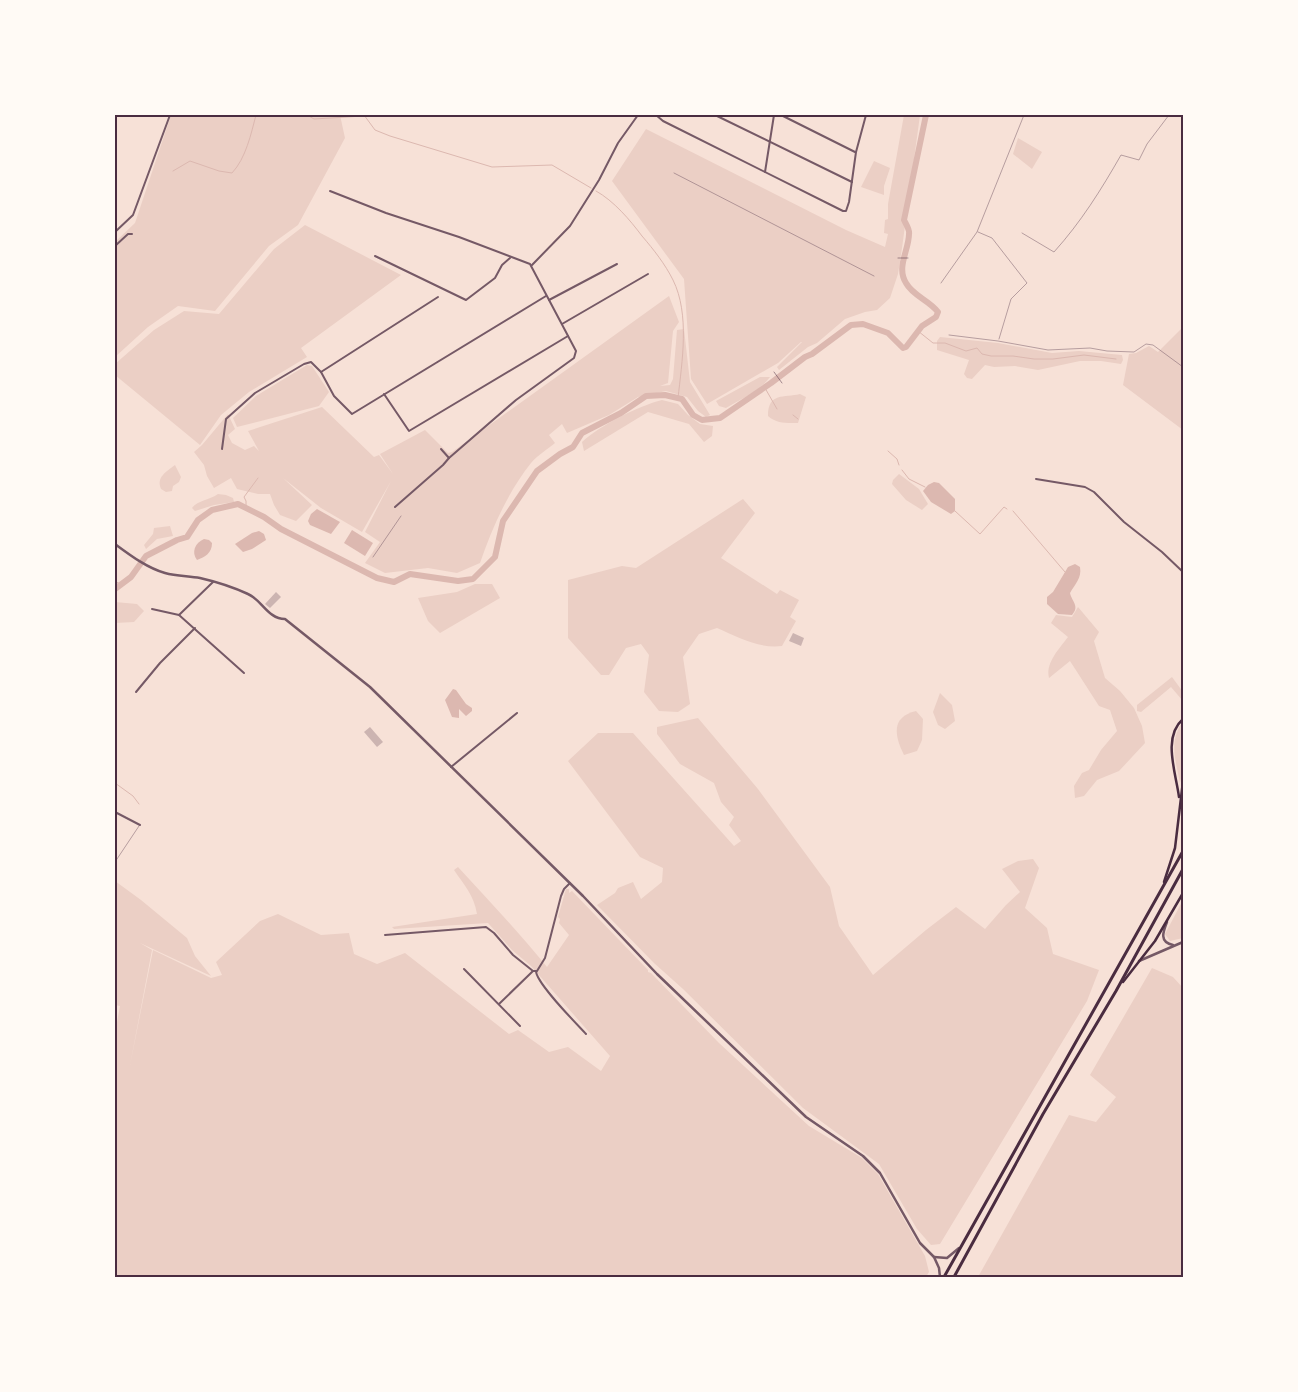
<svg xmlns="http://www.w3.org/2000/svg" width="1298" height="1392" font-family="Barlow,sans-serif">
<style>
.green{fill:#ebcfc5}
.water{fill:#dcb8b0}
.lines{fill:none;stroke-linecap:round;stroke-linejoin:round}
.stream{stroke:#dcb8b0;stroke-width:1}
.river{stroke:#dcb8b0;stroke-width:6}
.building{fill:#ccb4b1}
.path{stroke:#4a2c40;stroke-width:0.5}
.service{stroke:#755966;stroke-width:0.5}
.minor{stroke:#755966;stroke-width:2}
.tertiary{stroke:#755966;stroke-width:2.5}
.secondary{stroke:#4a2c40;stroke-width:2.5}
.trunk{stroke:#4a2c40;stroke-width:3}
.neatline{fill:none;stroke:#4a2c40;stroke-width:2}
</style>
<rect width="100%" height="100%" fill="#f7e1d7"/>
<g class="green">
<path d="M 171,115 L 340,115 L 345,138 L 298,225 L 269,246 L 215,311 L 178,306 L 148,327 L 115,357 L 115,242 L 135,223 Z"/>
<path d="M 904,115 L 920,115 L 902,248 L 898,274 L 890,298 L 877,310 L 865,312 L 845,319 L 817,343 L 808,347 L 779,370 L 777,367 L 802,342 L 801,342 L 778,363 L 707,404 L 691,379 L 684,279 L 612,181 L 646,129 L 846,230 L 885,247 L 888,234 L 884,233 L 885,220 L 888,219 L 888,204 Z"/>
<path d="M 1018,138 L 1042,152 L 1032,169 L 1013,154 Z"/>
<path d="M 874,161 L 890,168 L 884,186 L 884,195 L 861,187 Z"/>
<path d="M 305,225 L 401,275 L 301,348 L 307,357 L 249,392 L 221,415 L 200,445 L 115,375 L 115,364 L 154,330 L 184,311 L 219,314 L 274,249 Z"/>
<path d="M 669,296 L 679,322 L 673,331 L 668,383 L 660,386 L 670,385 L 673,379 L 677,330 L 684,329 L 690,382 L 710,415 L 706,417 L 698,411 L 687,397 L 666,391 L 638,397 L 609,415 L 567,433 L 562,424 L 549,435 L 555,443 C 548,449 538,455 531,463 C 508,492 492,528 480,563 L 457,573 L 428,568 L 385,573 L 365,563 L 380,542 L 365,532 L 391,481 L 362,532 L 321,508 L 283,478 L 312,505 L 296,521 L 280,515 L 274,505 L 270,494 L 258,494 L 237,489 L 231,478 L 214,488 L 207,476 L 204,465 L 194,452 L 202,445 L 228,414 L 235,429 L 228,435 L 232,443 L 245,450 L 254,446 L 259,451 L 248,431 L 322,407 L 374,457 L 379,455 L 393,474 L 380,454 L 425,430 L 448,453 L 452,452 Z"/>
<path d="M 1183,327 L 1183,430 L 1123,385 L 1129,354 L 1136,353 L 1149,346 L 1158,352 Z"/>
<path d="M 940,337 L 998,343 L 1052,353 L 1079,351 L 1122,355 L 1123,360 L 1121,364 L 1101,361 L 1080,361 L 1038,370 L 1015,366 L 994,367 L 985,365 L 972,379 L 967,378 L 964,374 L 969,360 L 937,350 L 937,341 Z"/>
<path d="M 307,365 L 312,366 L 329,392 L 319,406 L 237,427 L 233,418 L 256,396 Z"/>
<path d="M 760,377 L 770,377 C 759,392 741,399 726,408 L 719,406 L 716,401 Z"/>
<path d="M 800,394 L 806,397 L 798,423 C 787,423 777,424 768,416 C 768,392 784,398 800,394 Z"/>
<path d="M 662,400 L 678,404 L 688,415 L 700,424 L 713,426 L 712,436 L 704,442 L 689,424 L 648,412 L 584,451 L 582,442 C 601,425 638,406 662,400 Z"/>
<path d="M 175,465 L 181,477 L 179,482 L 173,486 L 172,491 L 166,492 L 161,489 C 156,477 166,472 175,465 Z"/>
<path d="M 899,474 L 919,489 L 928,504 L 922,510 L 906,500 L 892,484 L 893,480 Z"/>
<path d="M 218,494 L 226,495 L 233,498 L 234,502 L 214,505 L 195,511 L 192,508 C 198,500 210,500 218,494 Z"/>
<path d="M 743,499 L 755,513 L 721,558 L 777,594 L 780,590 L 799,600 L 790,617 L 796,621 L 782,646 C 759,649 738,637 717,628 L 699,634 L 683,657 L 690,704 L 678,712 L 659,711 L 644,692 L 649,655 L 641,644 L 626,648 L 609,675 L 601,675 L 568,638 L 568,580 L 622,566 L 636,568 Z"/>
<path d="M 170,526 L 173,536 L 157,539 L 146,549 L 144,545 L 153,534 L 154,528 Z"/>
<path d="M 475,584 L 492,584 L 500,598 L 440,633 L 428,621 L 418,598 L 457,592 Z"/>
<path d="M 115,602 L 137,604 L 144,611 L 134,622 L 115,623 Z"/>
<path d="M 1078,607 L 1099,632 L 1094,641 L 1105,678 L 1120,691 L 1134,708 L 1142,726 L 1145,743 L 1119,771 L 1097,780 L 1084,796 L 1075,798 L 1074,786 L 1082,773 L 1089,770 L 1101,750 L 1117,731 L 1110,710 L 1099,706 L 1070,661 L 1049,678 C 1045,663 1060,648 1068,637 L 1051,623 L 1056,615 L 1072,617 Z"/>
<path d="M 1172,677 L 1183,692 L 1183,701 L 1171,687 L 1141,712 L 1137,711 L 1137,705 Z"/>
<path d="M 940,693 L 952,705 L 955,721 L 945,729 L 938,725 L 933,712 Z"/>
<path d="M 916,711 L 923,719 L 922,740 L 917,751 L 904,755 C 895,737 890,717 916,711 Z"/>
<path d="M 698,718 L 758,789 L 830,887 L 839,926 L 873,975 L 926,930 L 956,907 L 985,929 L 1006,905 L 1020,892 L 1002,869 L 1018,861 L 1033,859 L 1039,868 L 1025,908 L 1047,928 L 1053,954 L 1099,970 L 1087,1001 L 940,1244 L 931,1245 L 917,1229 L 879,1164 L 803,1108 L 683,989 L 654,963 L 597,905 L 615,893 L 618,888 L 633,882 L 641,899 L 662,882 L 663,868 L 640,857 L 568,761 L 598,733 L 633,733 L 734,846 L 741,841 L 729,825 L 734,817 L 721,802 L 714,783 L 680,764 L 657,734 L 657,727 Z"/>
<path d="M 1181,724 C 1180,730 1182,733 1183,739 C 1186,751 1183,771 1180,783 C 1176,761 1169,744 1181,724 Z"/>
<path d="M 458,867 C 488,900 519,932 547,967 L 569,935 L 559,923 L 560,919 L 558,917 L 566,889 L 569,889 L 569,893 L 572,891 L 648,970 L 648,972 L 651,973 L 719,1043 L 809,1126 L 862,1158 L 878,1174 L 925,1256 L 929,1272 L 926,1277 L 115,1277 L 115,1078 L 117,1078 L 115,1077 L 115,1033 L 120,1006 L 115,1005 L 115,881 L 141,900 L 187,938 L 195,956 L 211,976 L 140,943 L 152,950 L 130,1065 L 153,950 L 211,978 L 222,975 L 216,962 L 260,921 L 278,914 L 321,935 L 349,933 L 354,954 L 377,964 L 405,953 L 509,1034 L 518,1030 L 549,1052 L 568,1047 L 601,1071 L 610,1056 L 531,966 L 512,950 L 488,923 L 394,929 L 392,927 L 477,914 C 474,895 464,885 454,870 Z"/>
<path d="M 1183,900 L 1183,938 L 1170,941 L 1165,934 Z"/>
<path d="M 1152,968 L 1173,977 L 1183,988 L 1183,1277 L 978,1277 L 1069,1115 L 1096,1122 L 1116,1097 L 1090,1075 Z"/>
</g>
<g class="water">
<path d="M 934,482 L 939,483 L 955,499 L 955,511 L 951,514 L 931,502 L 923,491 L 928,485 Z"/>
<path d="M 317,509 L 340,522 L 331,534 L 310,525 L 308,521 L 311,514 Z"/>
<path d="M 352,530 L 373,543 L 365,556 L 344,543 Z"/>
<path d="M 259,531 L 264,534 L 266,540 L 252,549 L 243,552 L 235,544 L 252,533 Z"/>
<path d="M 204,539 L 209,540 L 212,543 C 212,553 205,557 197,560 C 191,552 195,543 204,539 Z"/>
<path d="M 1075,564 L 1080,567 C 1082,578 1075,584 1070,593 C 1072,602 1080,606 1072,615 L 1058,614 L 1047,604 L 1047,597 L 1053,592 L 1068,567 Z"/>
<path d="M 453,689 L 456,690 L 466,704 L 472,708 L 472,711 L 466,716 L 459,709 L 459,718 L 452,717 L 445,700 Z"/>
</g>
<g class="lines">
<g class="stream">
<path d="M 307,115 L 314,119 L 363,116"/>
<path d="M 364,115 L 375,130 L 390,136 L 492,167 L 552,165 L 591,188"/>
<path d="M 173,171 L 190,161 L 219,171 L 232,173 C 246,158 251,134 256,115"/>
<path d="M 596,191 C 614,201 630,220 642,236 C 654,250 665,264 673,280 C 690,314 682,362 678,398"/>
<path d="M 918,331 L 933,343 L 945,343 L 966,351 L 977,348 L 982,354 L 991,356 L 1013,356 L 1034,359 L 1053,359 L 1084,355 L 1116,359"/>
<path d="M 765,388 L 777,409"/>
<path d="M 793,415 L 798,419"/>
<path d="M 888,451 L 897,459 L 899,465"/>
<path d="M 902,470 L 909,479 L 925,487"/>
<path d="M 246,508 L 246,501 L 244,497 L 258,478"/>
<path d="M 955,511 L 980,534 L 1004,507 L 1007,509"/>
<path d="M 1013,511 L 1065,572"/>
<path d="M 115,581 L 120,584"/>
<path d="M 115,783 L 133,796 L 139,804"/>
</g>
<path class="river" d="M 115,589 L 131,577 L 146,556 L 177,540 L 187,537 L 198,520 L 212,510 L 238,504 L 264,517 L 281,529 L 377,578 L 394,582 L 410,574 L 458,581 L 473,579 L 495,557 L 503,521 L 537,471 L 560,454 L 573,447 L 582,433 L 621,413 L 646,396 L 665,395 L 682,399 L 693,415 L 702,420 L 720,418 L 771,383 L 805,357 L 812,354 L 851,325 L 863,324 L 888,333 L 903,348 L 906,347 L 922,326 L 936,317 L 938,312 C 929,300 913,296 906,283 C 896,267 909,250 909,234 C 910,230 906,224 904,220 L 926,115"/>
</g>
<g class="building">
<path d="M 276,592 L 281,597 L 270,608 L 265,604 Z"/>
<path d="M 793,633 L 804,638 L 801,646 L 789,641 Z"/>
<path d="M 370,727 L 383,742 L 377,747 L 364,732 Z"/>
</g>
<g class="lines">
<g class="path">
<path d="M 898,258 L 908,258"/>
<path d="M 774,372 L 782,383"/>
</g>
<g class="service">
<path d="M 674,173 L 874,276"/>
<path d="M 978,232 L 992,238 L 1027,283 L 1011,299 L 999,339"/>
<path d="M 1022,233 L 1054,252 C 1081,222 1101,190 1121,155 L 1139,160 L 1147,144 L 1169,115"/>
<path d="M 941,283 L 977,232 L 1024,115"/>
<path d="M 949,335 L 998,341 L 1048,350 L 1090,348 L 1107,351 L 1134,352 L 1146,344 L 1153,345 L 1183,367"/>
<path d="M 373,557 L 401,516"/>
<path d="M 115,862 L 139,826"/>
</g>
<g class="minor">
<path d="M 656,115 L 663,121 L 843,211 L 846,211 L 849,202 L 856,152 L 866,115"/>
<path d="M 715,115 L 852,182"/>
<path d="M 781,115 L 855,152"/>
<path d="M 765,172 L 774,115"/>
<path d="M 330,191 L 386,213 L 459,237 L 530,264 L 576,351 L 574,358 L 516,400 L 449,458 L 443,465 L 395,507"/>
<path d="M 115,232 L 133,215 L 170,115"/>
<path d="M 115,246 L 128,234 L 132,234"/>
<path d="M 375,256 L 466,300 L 495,278 L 502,265 L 510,258"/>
<path d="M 532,265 L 570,226 L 599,180 L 618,143 L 638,115"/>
<path d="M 549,300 L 617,264"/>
<path d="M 562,324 L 648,274"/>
<path d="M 321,372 L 438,297"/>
<path d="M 384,394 L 409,431 L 568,336"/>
<path d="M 222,449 L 226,419 L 255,393 L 304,364 L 311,362 L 321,372 L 334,396 L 352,414 L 546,296"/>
<path d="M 441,449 L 449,458"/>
<path d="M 1036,479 L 1085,487 L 1094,492 L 1124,522 L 1162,552 L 1183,572"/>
<path d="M 152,609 L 179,615 L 213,582"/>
<path d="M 179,615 L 244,673"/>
<path d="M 136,692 L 160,663 L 195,628"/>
<path d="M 451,767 L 517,713"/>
<path d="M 115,812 L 140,825"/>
<path d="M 385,935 L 486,927 L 494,933 L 513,955 L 533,971 L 536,971"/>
<path d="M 464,969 L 520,1026"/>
<path d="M 536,971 C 536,983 576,1023 586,1034"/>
<path d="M 537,971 L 545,958 L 561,896 L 564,889 L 570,883"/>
<path d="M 499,1004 L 533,971"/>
</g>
<g class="tertiary">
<path d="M 115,544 C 130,555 147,568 165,573 C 176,576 188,576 200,578 C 213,581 235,588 248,594 C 262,600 268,619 285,619 L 370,687 L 583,896 L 657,974 L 806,1117 L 863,1156 L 880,1173 L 920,1243 L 934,1257 L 939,1268 L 940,1277"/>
<path d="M 1167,922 C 1163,932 1159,942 1173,945"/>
<path d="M 1139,961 L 1183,942"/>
<path d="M 934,1257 L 947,1258 L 959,1248"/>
</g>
<g class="secondary">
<path d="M 1179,797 C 1176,773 1162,737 1183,719"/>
<path d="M 1164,882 L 1175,848 L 1183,781"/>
<path d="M 1123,982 L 1155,941 L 1183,893"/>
</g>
<g class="trunk">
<path d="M 944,1277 L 1183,851"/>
<path d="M 954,1277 L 1043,1114 L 1116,991 L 1183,869"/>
</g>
</g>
<rect width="1298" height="1392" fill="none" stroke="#fffaf5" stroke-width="232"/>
<rect x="116" y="116" width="1066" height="1160" class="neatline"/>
</svg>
